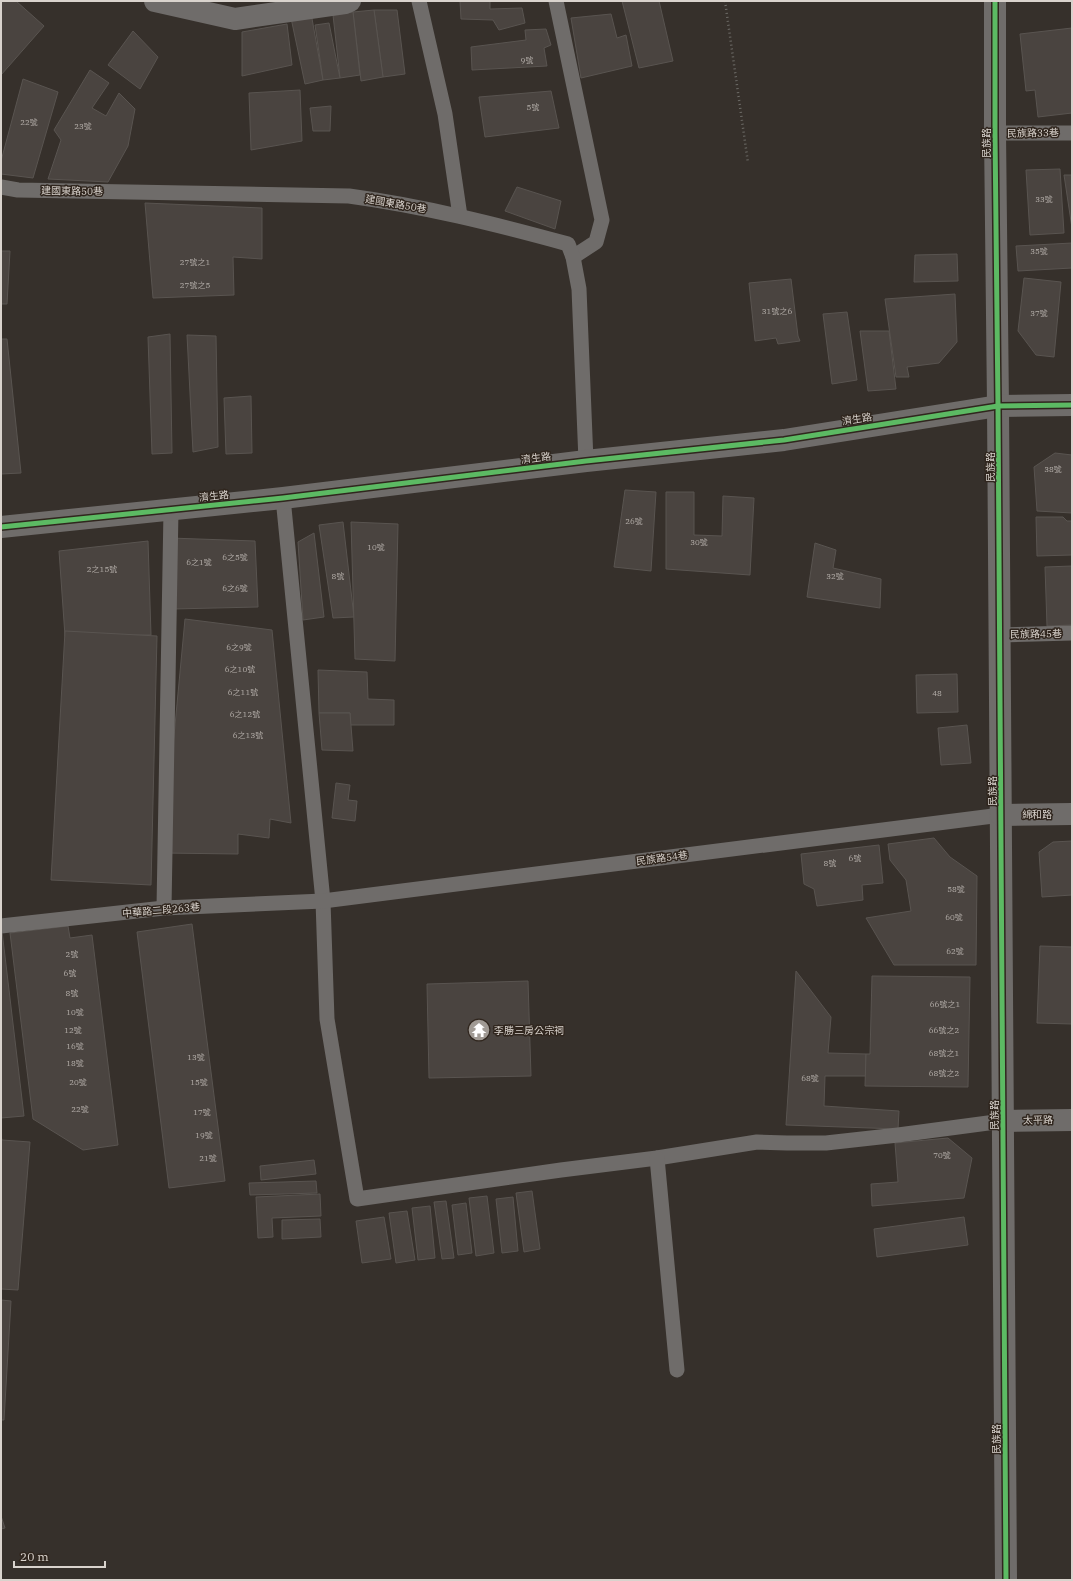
<svg xmlns="http://www.w3.org/2000/svg" width="1073" height="1581" font-family="'IBM Plex Serif','Noto Sans TC',serif">
<style>
.building{fill:#4a4440;stroke:#595450}
.lines{fill:none;stroke-linecap:round;stroke-linejoin:round}
.path{stroke:#6d6b67;stroke-width:2.5;stroke-dasharray:1 3;stroke-linecap:butt}
.service{stroke:#6f6c6a;stroke-width:15}
.minor{stroke:#6f6c6a;stroke-width:22}
.cycleway-casing{stroke:#30261e;stroke-width:8}
.cycleway{stroke:#5cba63;stroke-width:5}
.labels{text-anchor:middle;dominant-baseline:central;stroke-width:3;stroke-linejoin:round;paint-order:stroke}
.number-label{font-size:8px;fill:#b5afaa}
.street-label{font-size:10px;fill:#d9d3cd;stroke:#30261e}
.poi-label{font-size:10px;fill:#d9d3cd;stroke:#30261e;text-anchor:start}
</style>
<rect width="100%" height="100%" fill="#36302b"/>
<g class="building">
<path d="M 1,1 L 16,1 L 44,26 L 1,75 Z"/>
<path d="M 460,1 L 490,1 L 490,9 L 522,8 L 525,23 L 499,30 L 493,20 L 461,19 Z"/>
<path d="M 622,1 L 659,1 L 673,61 L 639,68 Z"/>
<path d="M 374,10 L 397,10 L 405,74 L 383,77 Z"/>
<path d="M 374,10 L 383,77 L 361,81 L 353,12 Z"/>
<path d="M 353,12 L 360,75 L 340,78 L 333,15 Z"/>
<path d="M 311,13 L 323,80 L 305,84 L 291,18 Z"/>
<path d="M 611,14 L 617,38 L 626,35 L 632,66 L 581,78 L 571,18 Z"/>
<path d="M 329,23 L 340,78 L 323,80 L 315,25 Z"/>
<path d="M 287,24 L 292,65 L 242,76 L 242,32 Z"/>
<path d="M 1072,28 L 1072,113 L 1038,117 L 1035,90 L 1026,91 L 1020,34 Z"/>
<path d="M 546,29 L 551,45 L 544,48 L 547,66 L 472,70 L 471,47 L 526,40 L 525,30 Z"/>
<path d="M 133,31 L 158,57 L 140,89 L 108,65 Z"/>
<path d="M 90,70 L 109,83 L 92,108 L 106,116 L 119,93 L 135,109 L 128,146 L 108,182 L 48,179 L 61,140 L 54,130 Z"/>
<path d="M 23,79 L 58,92 L 33,178 L 1,174 L 1,161 Z"/>
<path d="M 300,90 L 302,141 L 251,150 L 249,93 Z"/>
<path d="M 551,91 L 559,128 L 485,137 L 479,97 Z"/>
<path d="M 331,106 L 330,131 L 313,131 L 310,108 Z"/>
<path d="M 1060,169 L 1064,233 L 1030,235 L 1026,170 Z"/>
<path d="M 1064,175 L 1072,175 L 1072,228 Z"/>
<path d="M 517,187 L 561,201 L 555,229 L 505,211 Z"/>
<path d="M 145,203 L 262,208 L 262,259 L 233,257 L 234,295 L 153,298 Z"/>
<path d="M 1072,243 L 1072,268 L 1018,271 L 1016,246 Z"/>
<path d="M 1,251 L 10,251 L 7,304 L 1,304 Z"/>
<path d="M 957,254 L 958,281 L 914,282 L 915,255 Z"/>
<path d="M 1024,278 L 1061,282 L 1054,357 L 1036,355 L 1018,331 Z"/>
<path d="M 791,279 L 798,336 L 800,341 L 778,344 L 776,338 L 755,341 L 749,283 Z"/>
<path d="M 955,294 L 957,342 L 939,363 L 907,367 L 909,377 L 896,377 L 885,299 Z"/>
<path d="M 847,312 L 857,380 L 832,384 L 823,314 Z"/>
<path d="M 860,331 L 889,331 L 896,389 L 868,391 Z"/>
<path d="M 170,334 L 172,453 L 152,454 L 148,337 Z"/>
<path d="M 187,335 L 216,336 L 218,447 L 193,452 Z"/>
<path d="M 1,339 L 7,339 L 21,473 L 1,474 Z"/>
<path d="M 251,396 L 252,453 L 226,454 L 224,398 Z"/>
<path d="M 1055,453 L 1072,455 L 1072,513 L 1037,511 L 1034,467 Z"/>
<path d="M 625,490 L 656,492 L 651,571 L 614,567 Z"/>
<path d="M 666,492 L 694,492 L 694,535 L 722,536 L 723,496 L 754,498 L 750,575 L 666,569 Z"/>
<path d="M 1036,517 L 1063,517 L 1067,521 L 1072,521 L 1072,555 L 1037,556 Z"/>
<path d="M 343,522 L 354,617 L 333,618 L 319,525 Z"/>
<path d="M 351,522 L 398,524 L 395,661 L 355,659 Z"/>
<path d="M 314,533 L 324,617 L 303,620 L 298,542 Z"/>
<path d="M 170,538 L 255,541 L 258,607 L 173,609 Z"/>
<path d="M 148,541 L 151,635 L 65,636 L 59,551 Z"/>
<path d="M 815,543 L 836,550 L 833,568 L 881,579 L 880,608 L 807,597 Z"/>
<path d="M 1072,566 L 1072,625 L 1047,626 L 1045,567 Z"/>
<path d="M 185,619 L 272,630 L 291,823 L 270,819 L 269,838 L 238,834 L 238,854 L 163,853 Z"/>
<path d="M 65,631 L 157,636 L 151,885 L 51,880 Z"/>
<path d="M 318,670 L 367,672 L 368,699 L 394,700 L 394,725 L 350,725 L 350,713 L 319,713 Z"/>
<path d="M 957,674 L 958,712 L 917,713 L 916,675 Z"/>
<path d="M 319,713 L 350,713 L 353,751 L 322,750 Z"/>
<path d="M 967,725 L 971,763 L 941,765 L 938,728 Z"/>
<path d="M 336,783 L 350,785 L 348,800 L 357,801 L 355,821 L 332,818 Z"/>
<path d="M 934,838 L 950,857 L 977,876 L 976,965 L 894,965 L 866,918 L 911,911 L 906,880 L 890,860 L 888,844 Z"/>
<path d="M 1072,841 L 1072,895 L 1042,897 L 1039,852 L 1053,842 Z"/>
<path d="M 879,845 L 883,883 L 862,885 L 863,900 L 817,906 L 814,889 L 804,884 L 801,854 Z"/>
<path d="M 192,924 L 225,1181 L 169,1188 L 137,932 Z"/>
<path d="M 68,926 L 70,938 L 92,935 L 118,1145 L 83,1150 L 33,1119 L 10,933 Z"/>
<path d="M 1,931 L 2,931 L 24,1116 L 1,1118 Z"/>
<path d="M 1040,946 L 1072,947 L 1072,1024 L 1037,1023 Z"/>
<path d="M 796,971 L 831,1017 L 828,1053 L 866,1054 L 866,1076 L 825,1076 L 824,1106 L 899,1111 L 898,1129 L 786,1125 Z"/>
<path d="M 872,976 L 970,977 L 968,1087 L 865,1086 L 866,1054 L 870,1054 Z"/>
<path d="M 528,981 L 531,1076 L 429,1078 L 427,984 Z"/>
<path d="M 1,1136 L 2,1140 L 30,1142 L 18,1290 L 1,1289 Z"/>
<path d="M 948,1138 L 972,1158 L 964,1198 L 872,1206 L 871,1184 L 898,1182 L 895,1143 Z"/>
<path d="M 314,1160 L 316,1174 L 261,1180 L 260,1166 Z"/>
<path d="M 316,1181 L 317,1193 L 250,1195 L 249,1183 Z"/>
<path d="M 532,1191 L 540,1249 L 524,1252 L 516,1193 Z"/>
<path d="M 320,1194 L 321,1216 L 272,1218 L 273,1237 L 258,1238 L 256,1197 Z"/>
<path d="M 487,1196 L 494,1253 L 476,1256 L 469,1198 Z"/>
<path d="M 513,1197 L 518,1251 L 502,1253 L 496,1199 Z"/>
<path d="M 446,1201 L 454,1258 L 442,1259 L 434,1202 Z"/>
<path d="M 466,1203 L 472,1253 L 458,1255 L 452,1205 Z"/>
<path d="M 430,1206 L 435,1258 L 418,1260 L 412,1208 Z"/>
<path d="M 407,1211 L 415,1260 L 396,1263 L 389,1213 Z"/>
<path d="M 384,1217 L 391,1259 L 362,1263 L 356,1221 Z"/>
<path d="M 964,1217 L 968,1245 L 877,1257 L 874,1229 Z"/>
<path d="M 320,1219 L 321,1237 L 282,1239 L 282,1220 Z"/>
<path d="M 1,1300 L 11,1301 L 4,1420 L 1,1420 Z"/>
<path d="M 1,1516 L 5,1528 L 1,1529 Z"/>
</g>
<g class="lines">
<path class="path" d="M 725,1 L 748,163"/>
<g class="service">
<path d="M 419,1 L 445,114 L 460,216"/>
<path d="M 556,1 L 602,220 L 596,242 L 573,257"/>
<path d="M 995,133 L 1072,133"/>
<path d="M 1,187 L 18,190 L 349,196 C 423,206 495,224 568,244 L 573,257 L 579,289 L 586,461"/>
<path d="M 283,498 L 323,901 L 327,1019 L 357,1199 L 561,1170 L 657,1158 L 757,1142 L 787,1143 L 826,1143 L 898,1135 L 1003,1121"/>
<path d="M 1000,635 L 1072,633"/>
<path d="M 164,908 L 171,510"/>
<path d="M 1,926 L 164,908 L 323,901 L 1001,815"/>
<path d="M 657,1158 L 677,1370"/>
</g>
<g class="minor">
<path d="M 155,1 L 235,19 L 345,3 L 350,1"/>
<path d="M 995,1 L 995,133 L 998,406 L 1006,1580"/>
<path d="M 1,527 L 283,498 L 586,461 L 784,440 L 998,406 L 1072,405"/>
<path d="M 1001,815 L 1072,814"/>
<path d="M 1003,1121 L 1072,1120"/>
</g>
<g class="cycleway-casing">
<g id="cycleway">
<path d="M 995,1 L 995,133 L 998,406 L 1006,1580"/>
<path d="M 1,527 L 283,498 L 586,461 L 784,440 L 998,406 L 1072,405"/>
</g>
</g>
<use href="#cycleway" class="cycleway"/>
</g>
<defs>
<g id="temple-disc" transform="scale(1.15)"><circle r="9.5" fill="#a09a94" stroke="#30261e"/><path d="M0-6L5-2H3V0L6.5 2.5H4V6H1.5V3h-3V6H-4V2.5H-6.5L-3 0V-2H-5Z" fill="#fff"/></g>
</defs>
<g fill-rule="evenodd">
<use href="#temple-disc" x="479" y="1030"/>
</g>
<g class="labels">
<g class="number-label">
<text x="527" y="60">9號</text>
<text x="533" y="107">5號</text>
<text x="29" y="122">22號</text>
<text x="83" y="126">23號</text>
<text x="1044" y="199">33號</text>
<text x="1039" y="251">35號</text>
<text x="195" y="262">27號之1</text>
<text x="195" y="285">27號之5</text>
<text x="777" y="311">31號之6</text>
<text x="1039" y="313">37號</text>
<text x="1053" y="469">38號</text>
<text x="634" y="521">26號</text>
<text x="699" y="542">30號</text>
<text x="376" y="547">10號</text>
<text x="235" y="557">6之5號</text>
<text x="199" y="562">6之1號</text>
<text x="102" y="569">2之15號</text>
<text x="338" y="576">8號</text>
<text x="835" y="576">32號</text>
<text x="235" y="588">6之6號</text>
<text x="239" y="647">6之9號</text>
<text x="240" y="669">6之10號</text>
<text x="243" y="692">6之11號</text>
<text x="937" y="693">48</text>
<text x="245" y="714">6之12號</text>
<text x="248" y="735">6之13號</text>
<text x="855" y="858">6號</text>
<text x="830" y="863">8號</text>
<text x="956" y="889">58號</text>
<text x="954" y="917">60號</text>
<text x="955" y="951">62號</text>
<text x="72" y="954">2號</text>
<text x="70" y="973">6號</text>
<text x="72" y="993">8號</text>
<text x="945" y="1004">66號之1</text>
<text x="75" y="1012">10號</text>
<text x="73" y="1030">12號</text>
<text x="944" y="1030">66號之2</text>
<text x="75" y="1046">16號</text>
<text x="944" y="1053">68號之1</text>
<text x="196" y="1057">13號</text>
<text x="75" y="1063">18號</text>
<text x="944" y="1073">68號之2</text>
<text x="810" y="1078">68號</text>
<text x="78" y="1082">20號</text>
<text x="199" y="1082">15號</text>
<text x="80" y="1109">22號</text>
<text x="202" y="1112">17號</text>
<text x="204" y="1135">19號</text>
<text x="942" y="1155">70號</text>
<text x="208" y="1158">21號</text>
</g>
<g class="street-label">
<text transform="translate(1033 133) rotate(-1)">民族路33巷</text>
<text transform="translate(986 143) rotate(-90)">民族路</text>
<text transform="translate(72 191) rotate(1)">建國東路50巷</text>
<text transform="translate(396 204) rotate(10)">建國東路50巷</text>
<text transform="translate(857 419) rotate(-9)">濟生路</text>
<text transform="translate(536 458) rotate(-7)">濟生路</text>
<text transform="translate(990 467) rotate(-90)">民族路</text>
<text transform="translate(214 496) rotate(-6)">濟生路</text>
<text transform="translate(1036 634) rotate(-1)">民族路45巷</text>
<text transform="translate(992 791) rotate(-90)">民族路</text>
<text x="1037" y="814">綿和路</text>
<text transform="translate(662 858) rotate(-7)">民族路54巷</text>
<text transform="translate(161 910) rotate(-5)">中華路二段263巷</text>
<text transform="translate(994 1115) rotate(-90)">民族路</text>
<text transform="translate(1038 1120) rotate(-1)">太平路</text>
<text transform="translate(996 1439) rotate(-90)">民族路</text>
</g>
<g class="poi-label">
<text x="494" y="1030">李勝三房公宗祠</text>
</g>
</g>
<rect width="1073" height="1581" fill="none" stroke="#d9d3cd" stroke-width="4"/>
<path d="M14 1561v6h91v-6" fill="none" stroke="#d9d3cd" stroke-width="2"/>
<text x="20" y="1561" font-size="12" fill="#d9d3cd" stroke="#30261e" stroke-width="3" paint-order="stroke">20 m</text>
</svg>
